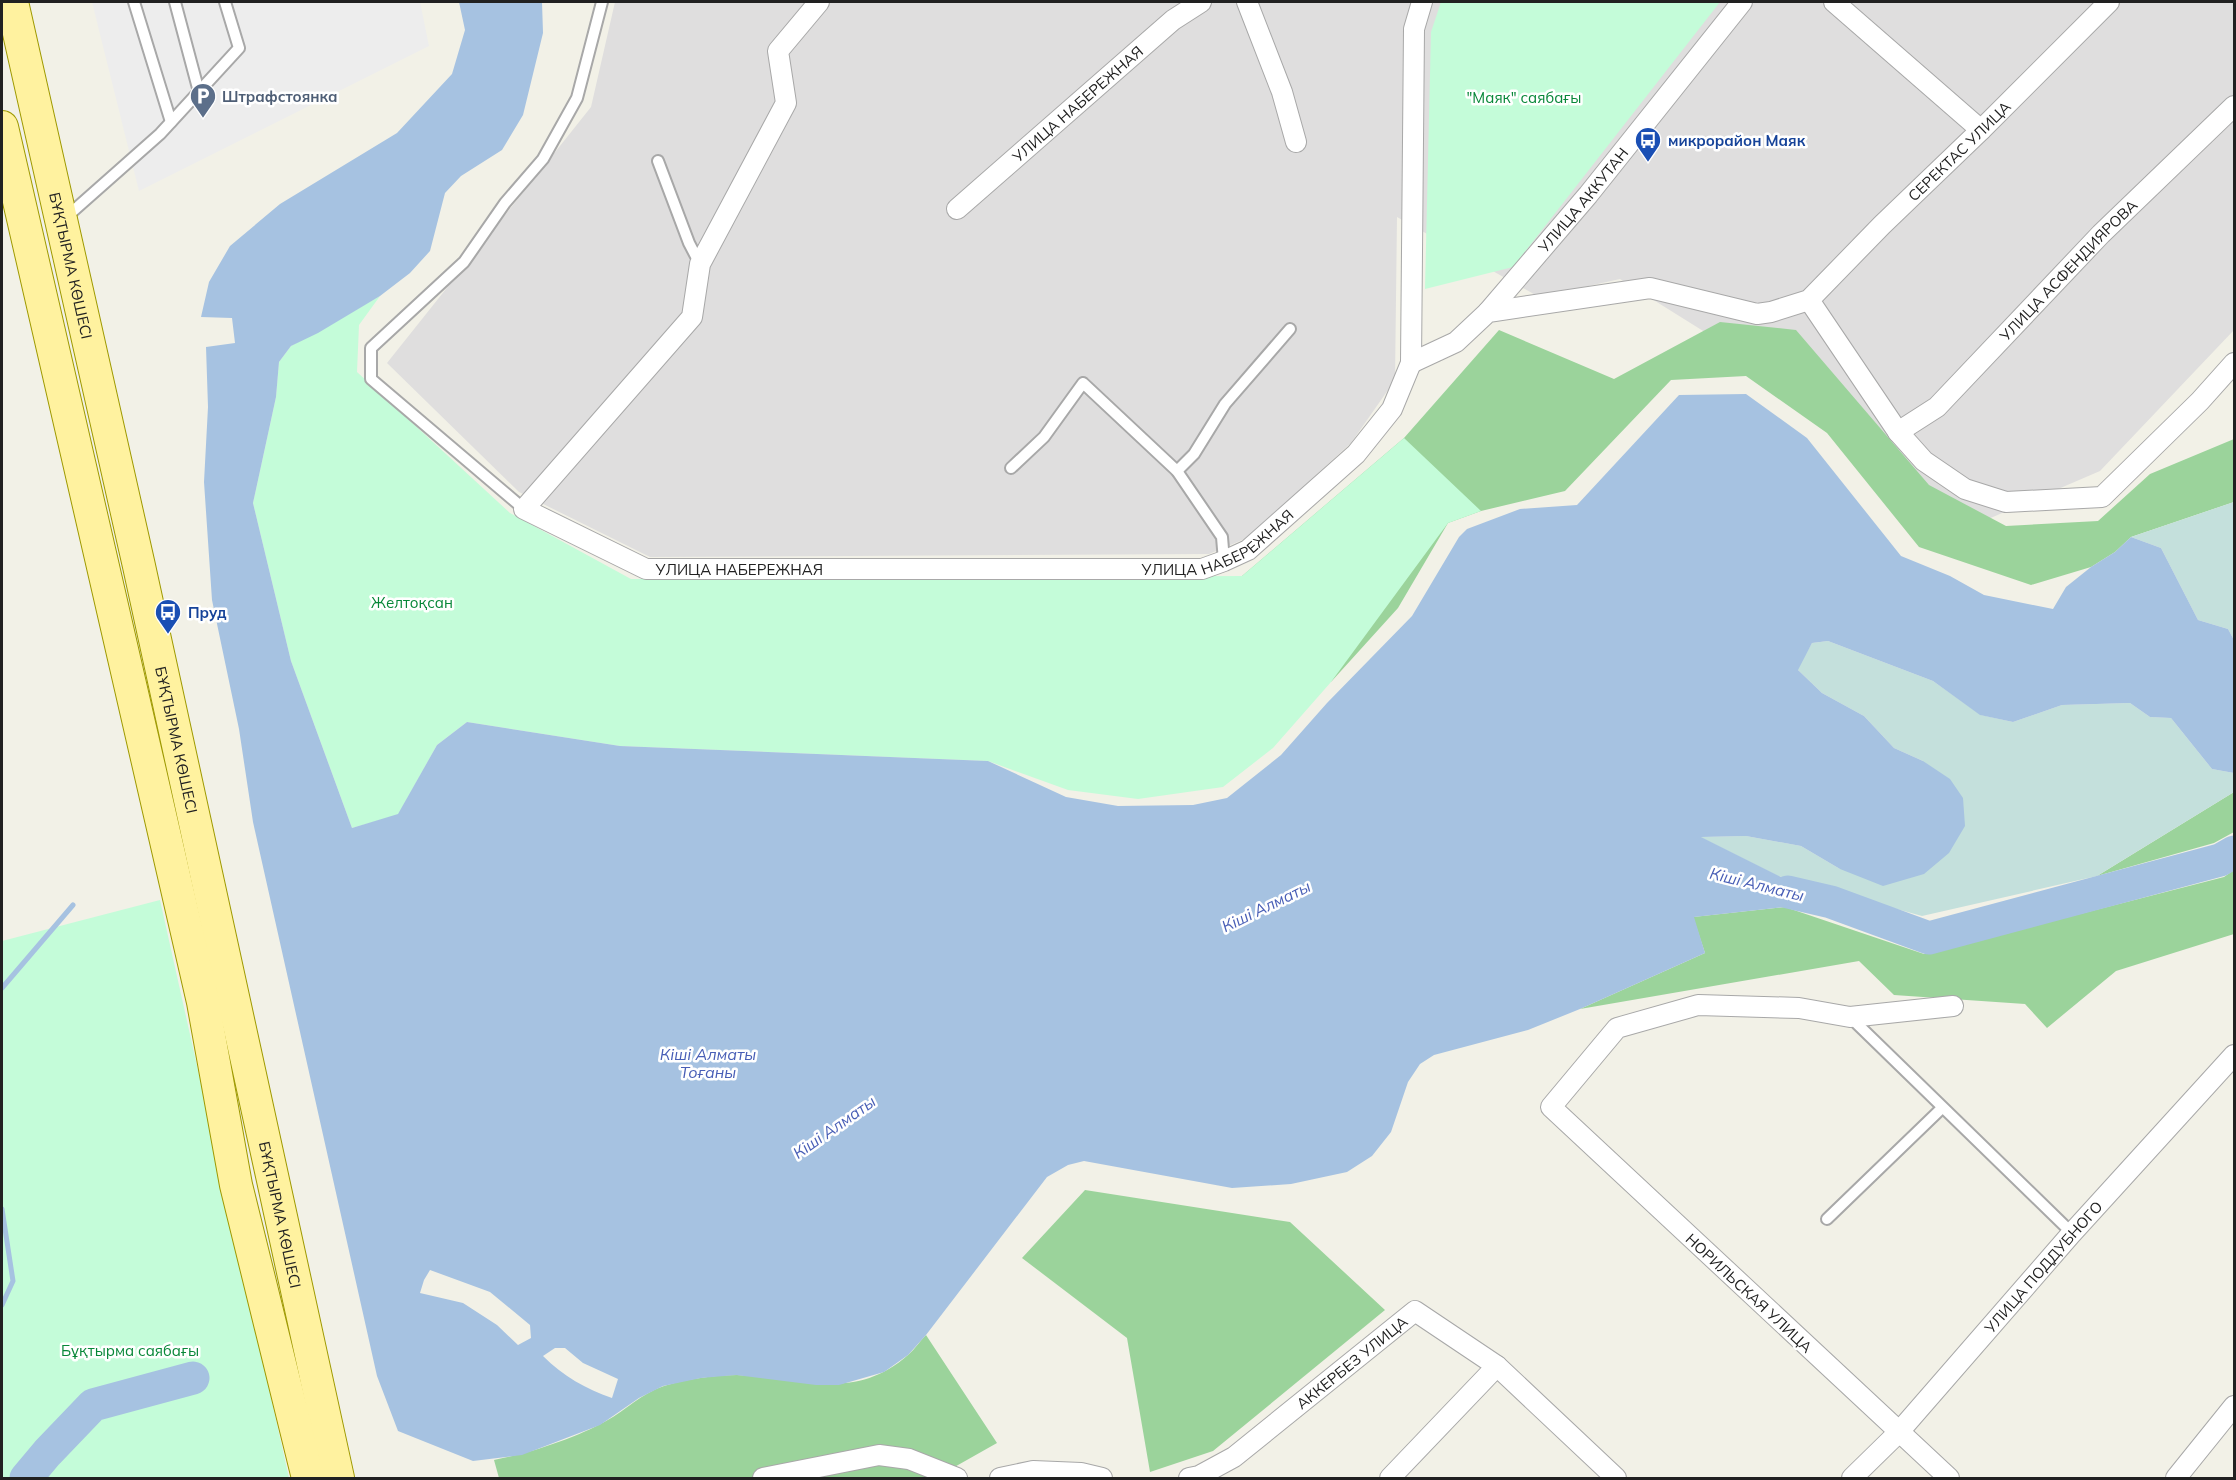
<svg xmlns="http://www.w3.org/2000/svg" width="2236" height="1480" font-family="Mulish,sans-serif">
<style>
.residential{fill:#dfdede}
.forest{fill:#9bd39b}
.wetland{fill:#c4e0dc}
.park{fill:#c4fcd9}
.parking{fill:#ededed}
.water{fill:#a6c2e1;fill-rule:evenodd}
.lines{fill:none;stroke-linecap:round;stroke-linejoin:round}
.stream{stroke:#a6c2e1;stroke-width:5}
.river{stroke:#a6c2e1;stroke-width:33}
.service-casing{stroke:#a8a8a8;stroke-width:14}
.minor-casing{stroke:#a8a8a8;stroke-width:22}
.primary-casing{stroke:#9e9900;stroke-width:34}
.service{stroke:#fff;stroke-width:10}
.minor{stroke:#fff;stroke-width:20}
.primary{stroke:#fff29f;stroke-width:32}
.labels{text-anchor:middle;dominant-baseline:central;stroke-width:5;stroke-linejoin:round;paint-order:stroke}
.service-label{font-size:15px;font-weight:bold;fill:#4e5e75;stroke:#fff;text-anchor:start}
.park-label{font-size:15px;fill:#078738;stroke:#fff}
.street-label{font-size:15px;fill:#212121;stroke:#fff}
.transit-label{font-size:15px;font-weight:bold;fill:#164399;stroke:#fff;text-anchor:start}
.water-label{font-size:16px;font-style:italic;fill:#485eb6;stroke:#fff}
</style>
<rect width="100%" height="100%" fill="#f2f1e7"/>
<path class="residential" d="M 615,2 L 2234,2 L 2234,330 L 2100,471 L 1965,529 L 1716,339 L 1620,279 L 1539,297 L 1397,217 L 1395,380 L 1351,443 L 1247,538 L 1209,554 L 650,557 L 519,492 L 387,363 L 591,107 Z"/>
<g class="forest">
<path d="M 1720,322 L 1796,330 L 1929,485 L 2006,526 L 2098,521 L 2150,474 L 2234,439 L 2234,502 L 2131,537 L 2115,552 L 2091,567 L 2031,585 L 1919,547 L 1827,433 L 1746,376 L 1671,380 L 1565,491 L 1481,511 L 1448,523 L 1398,608 L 1331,682 L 1361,603 L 1242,576 L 1404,438 L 1499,330 L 1614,379 Z"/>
<path d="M 2234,792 L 2234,832 L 2214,843 L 2097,876 Z"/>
<path d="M 2234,870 L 2234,934 L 2116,971 L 2047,1028 L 2025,1004 L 1894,995 L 1859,961 L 1580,1009 L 1705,953 L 1693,917 L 1785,907 L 1924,954 L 2224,877 Z"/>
<path d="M 1085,1190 L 1290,1222 L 1385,1310 L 1213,1451 L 1150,1472 L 1127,1338 L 1022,1258 Z"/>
<path d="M 926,1335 L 997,1443 L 935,1478 L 499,1478 L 494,1460 C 527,1454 576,1438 606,1421 C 626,1410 642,1393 664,1386 C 687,1379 713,1375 737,1375 C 798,1377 854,1403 908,1355 C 915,1349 920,1341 926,1335 Z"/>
</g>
<g class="wetland">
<path d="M 2234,502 L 2234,640 L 2228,629 L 2198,620 L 2161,548 L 2131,537 Z"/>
<path d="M 1828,641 L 1933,681 L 1981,715 L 2013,722 L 2062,705 L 2130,703 L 2150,717 L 2171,718 L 2212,769 L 2234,773 L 2234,792 L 2097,876 L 1922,916 L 1778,876 L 1700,837 L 1746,836 L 1801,846 L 1840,869 L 1923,761 L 1894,748 L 1864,716 L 1822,693 L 1797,669 L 1812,643 Z"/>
</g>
<g class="park">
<path d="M 1441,2 L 1720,2 L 1513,267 L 1425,289 L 1431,32 Z"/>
<path d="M 380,296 L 359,325 L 357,372 L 510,513 L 631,579 L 1242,576 L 1404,438 L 1481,511 L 1448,523 L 1331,682 L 1273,748 L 1223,787 L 1138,799 L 1068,790 L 988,761 L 620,746 L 467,722 L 437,745 L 398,815 L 352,828 L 291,661 L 253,503 L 276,397 L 279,362 L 291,346 Z"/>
<path d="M 160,900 L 289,1478 L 2,1478 L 2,941 Z"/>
</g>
<path class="parking" d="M 92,2 L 420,2 L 429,46 L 139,191 Z"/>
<path class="water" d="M 459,2 L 542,2 L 543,33 L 523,115 L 502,150 L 461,176 L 445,193 L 430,251 L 410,273 L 380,296 L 318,333 L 291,346 L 279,362 L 276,397 L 253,503 L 291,661 L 352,828 L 398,814 L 437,745 L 467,722 L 620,746 L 988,761 L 1066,797 L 1118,806 L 1193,805 L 1227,798 L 1281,755 L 1327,703 L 1412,616 L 1459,537 L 1467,529 L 1520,509 L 1577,505 L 1679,395 L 1746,394 L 1807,438 L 1901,556 L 1950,576 L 1984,595 L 2053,609 L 2066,587 L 2091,567 L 2115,552 L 2131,537 L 2161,548 L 2198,620 L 2228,629 L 2234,640 L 2234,773 L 2212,769 L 2171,718 L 2150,717 L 2130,703 L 2062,705 L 2013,722 L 1980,715 L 1933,681 L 1828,641 L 1812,643 L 1798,670 L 1822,693 L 1864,716 L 1894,748 L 1923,761 L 1950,779 L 1963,798 L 1965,826 L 1949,853 L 1924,874 L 1883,886 L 1840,869 L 1801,846 L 1746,836 L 1701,837 L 1831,902 L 1694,917 L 1705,953 L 1580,1009 L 1528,1030 L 1434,1055 L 1420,1064 L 1408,1082 L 1391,1132 L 1372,1156 L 1347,1172 L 1291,1184 L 1232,1188 L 1084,1161 L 1068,1165 L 1047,1177 L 926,1335 L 908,1355 L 884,1372 L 839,1385 L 816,1385 L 736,1375 L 701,1378 L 663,1386 L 639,1398 L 600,1425 L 522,1455 L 473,1461 L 398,1431 L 377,1376 L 253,822 L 239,729 L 212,600 L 204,482 L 208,407 L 206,347 L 235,343 L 232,318 L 201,317 L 209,282 L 230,246 L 280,204 L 397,133 L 452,74 L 465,30 ZM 430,1270 L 490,1292 L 530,1325 L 531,1338 L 518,1345 L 497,1325 L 463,1303 L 420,1293 L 424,1280 ZM 555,1348 L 565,1348 L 583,1363 L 618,1379 L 612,1398 C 586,1389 563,1376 543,1356 Z"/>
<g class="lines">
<g class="stream">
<path d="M 2,988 L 73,905"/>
<path d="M 2,1209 L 13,1281 L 2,1305"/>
</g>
<g class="river">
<path d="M 1788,892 L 1831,902 L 1929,938 L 2220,860 L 2234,852"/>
<path d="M 26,1478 L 47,1453 L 93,1405 L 193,1378"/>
</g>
<g class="service-casing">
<g id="service">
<path d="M 134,2 L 171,122"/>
<path d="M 175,2 L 199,92"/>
<path d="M 658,161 L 689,243 L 700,264"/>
<path d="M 64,219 L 160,134 L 239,48 L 225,2"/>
<path d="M 1011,468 L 1044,437 L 1083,383 L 1177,471 L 1222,537 L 1224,561"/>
<path d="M 1177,471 L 1194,454 L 1225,404 L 1290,329"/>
<path d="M 524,509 L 371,379 L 371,348 L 464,262 L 505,203 L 543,159 L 577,98 L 602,2"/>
<path d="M 1850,1017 L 2072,1233"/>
<path d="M 1827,1219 L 1942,1108"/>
</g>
</g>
<g class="minor-casing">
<g id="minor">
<path id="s1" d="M 819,2 L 778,51 L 786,103 L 700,264 L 692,317 L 524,509 L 646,569 L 1202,569 L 1224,561 L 1248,550 L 1356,454 L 1392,409 L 1411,363 L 1414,29 L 1422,2"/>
<path d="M 1247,2 L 1282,92 L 1296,142"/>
<path d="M 1834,2 L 1981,130"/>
<path id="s2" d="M 957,209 L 1173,20 L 1201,2"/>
<path d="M 1809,300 L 1898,432 L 1924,461 L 1965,489 L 2006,502 L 2102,497 L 2200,401 L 2234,363"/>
<path id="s3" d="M 1488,312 L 1588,195 L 1742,2"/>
<path id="s4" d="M 1411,363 L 1456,342 L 1488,312 L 1650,288 L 1757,314 L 1771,312 L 1809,300 L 1882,225 L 1981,130 L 2109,2"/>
<path id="s5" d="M 1898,432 L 1937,407 L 2101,234 L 2234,106"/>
<path d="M 763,1478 L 879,1455 L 909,1459 L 957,1478"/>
<path d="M 1000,1478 L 1033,1471 L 1081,1473 L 1102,1478"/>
<path id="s6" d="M 1189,1478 L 1199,1476 L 1234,1457 L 1415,1311 L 1497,1366 L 1616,1478"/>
<path d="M 1390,1478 L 1497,1366"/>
<path id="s7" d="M 1852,1478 L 1898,1433 L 2072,1233 L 2234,1055"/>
<path d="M 1949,1478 L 1551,1107 L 1617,1028 L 1698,1005 L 1799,1008 L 1850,1017 L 1953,1006"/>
<path d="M 2176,1478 L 2234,1406"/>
</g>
</g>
<g class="primary-casing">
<g id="primary">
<path id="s8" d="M 12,2 L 139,566 L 338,1478"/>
<path d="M 2,127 L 203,1002 L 236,1185 L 308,1478"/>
</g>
</g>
<use href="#service" class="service"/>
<use href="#minor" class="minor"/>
<use href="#primary" class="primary"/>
</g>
<defs>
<g id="parking-pin" transform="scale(1.35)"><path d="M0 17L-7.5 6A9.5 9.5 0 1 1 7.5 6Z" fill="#5c6f8a" stroke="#fff"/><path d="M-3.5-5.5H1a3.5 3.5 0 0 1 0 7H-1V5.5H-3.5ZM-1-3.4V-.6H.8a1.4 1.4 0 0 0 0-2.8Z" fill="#fff"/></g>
<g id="bus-pin" transform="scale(1.35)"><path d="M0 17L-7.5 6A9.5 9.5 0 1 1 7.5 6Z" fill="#1a4fb4" stroke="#fff"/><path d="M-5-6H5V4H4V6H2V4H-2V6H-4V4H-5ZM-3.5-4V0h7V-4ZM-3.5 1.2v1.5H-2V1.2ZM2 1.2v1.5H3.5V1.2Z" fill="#fff"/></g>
</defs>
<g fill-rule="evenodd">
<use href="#parking-pin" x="203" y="96"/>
<use href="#bus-pin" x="1648" y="140"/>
<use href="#bus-pin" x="168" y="612"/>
</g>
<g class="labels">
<g class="service-label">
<text x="222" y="96">Штрафстоянка</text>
</g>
<g class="park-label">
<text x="1524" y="97">"Маяк" саябағы</text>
<text x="412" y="602">Желтоқсан</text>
<text x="130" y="1350">Бұқтырма саябағы</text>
</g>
<g class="street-label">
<text stroke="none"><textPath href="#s2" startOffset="160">УЛИЦА НАБЕРЕЖНАЯ</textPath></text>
<text stroke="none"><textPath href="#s4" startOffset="633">СЕРЕКТАС УЛИЦА</textPath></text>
<text stroke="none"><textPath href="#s3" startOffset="147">УЛИЦА АККУТАН</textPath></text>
<text stroke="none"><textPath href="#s8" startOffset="270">БҰҚТЫРМА КӨШЕСІ</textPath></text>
<text stroke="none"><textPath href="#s5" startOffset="236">УЛИЦА АСФЕНДИЯРОВА</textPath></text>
<text stroke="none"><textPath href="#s1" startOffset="1323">УЛИЦА НАБЕРЕЖНАЯ</textPath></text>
<text stroke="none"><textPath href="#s1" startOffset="837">УЛИЦА НАБЕРЕЖНАЯ</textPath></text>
<text stroke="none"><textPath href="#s8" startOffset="756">БҰҚТЫРМА КӨШЕСІ</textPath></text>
<text stroke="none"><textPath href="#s8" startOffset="1242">БҰҚТЫРМА КӨШЕСІ</textPath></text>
<text stroke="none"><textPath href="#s7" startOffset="285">УЛИЦА ПОДДУБНОГО</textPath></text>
<text transform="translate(1749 1293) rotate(43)">НОРИЛЬСКАЯ УЛИЦА</text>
<text stroke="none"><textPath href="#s6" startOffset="201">АККЕРБЕЗ УЛИЦА</textPath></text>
</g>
<g class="transit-label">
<text x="1668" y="140">микрорайон Маяк</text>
<text x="188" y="612">Пруд</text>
</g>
<g class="water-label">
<text transform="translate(1757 884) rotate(14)">Кіші Алматы</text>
<text transform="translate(1266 906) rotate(-26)">Кіші Алматы</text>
<text x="708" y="1054">Кіші Алматы<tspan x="708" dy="18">Тоғаны</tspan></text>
<text transform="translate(834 1127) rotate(-35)">Кіші Алматы</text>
</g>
</g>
<rect width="2236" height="1480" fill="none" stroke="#212121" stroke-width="6"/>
</svg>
